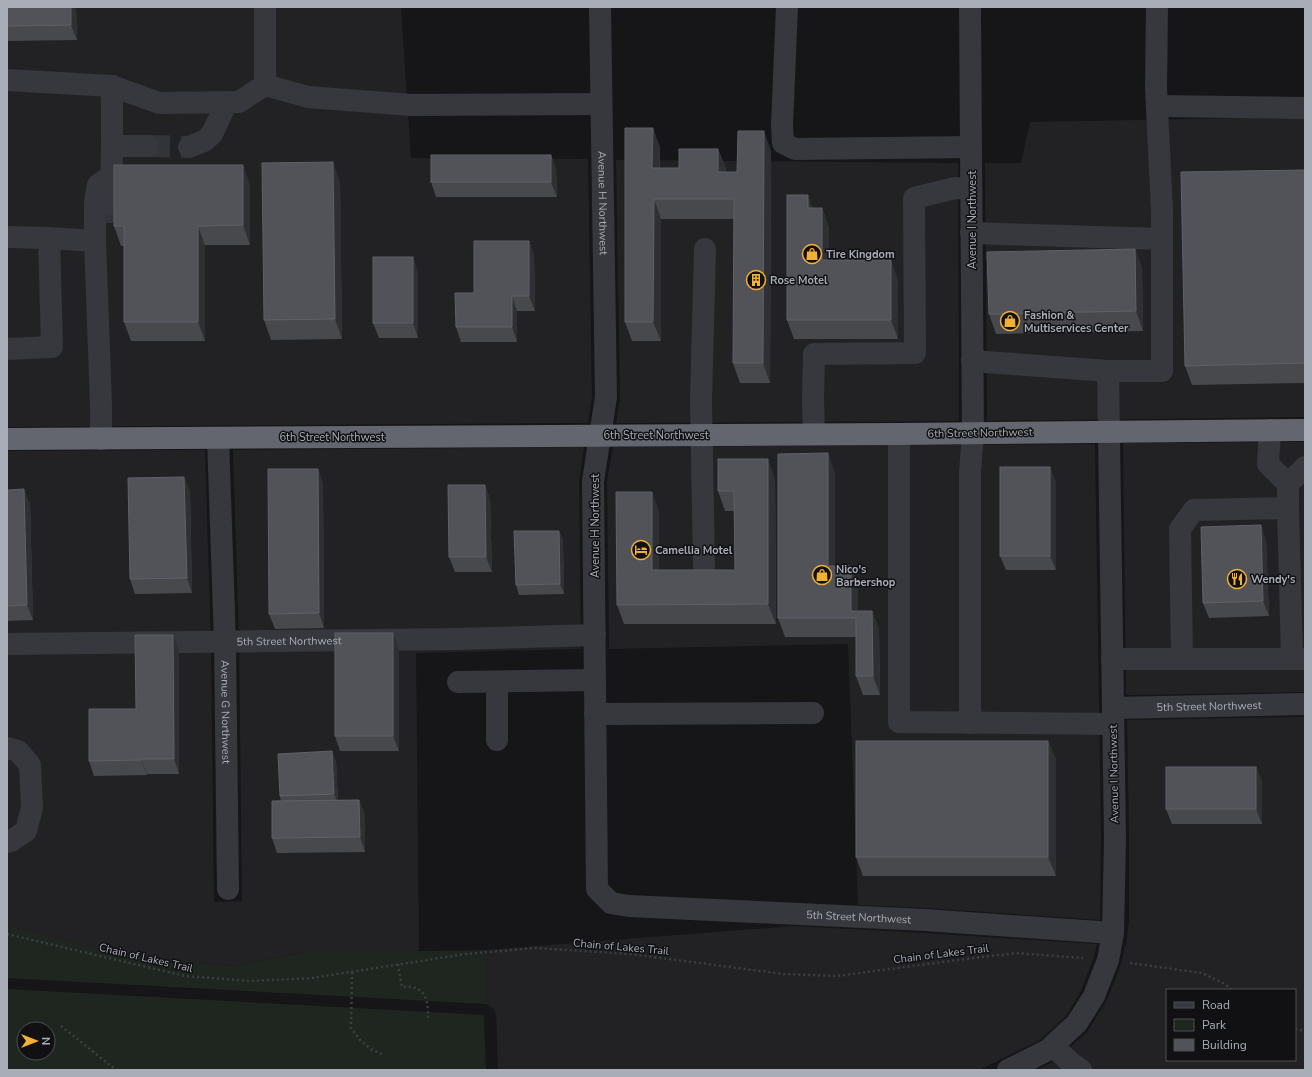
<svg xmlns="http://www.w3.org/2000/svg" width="1312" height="1077" font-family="'Nunito Sans',sans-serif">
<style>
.built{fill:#222225;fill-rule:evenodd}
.green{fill:#1e261f;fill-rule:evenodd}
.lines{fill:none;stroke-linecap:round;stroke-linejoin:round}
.minor-tunnel{stroke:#333438;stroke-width:22;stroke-dasharray:22 11;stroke-linecap:butt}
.path{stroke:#3d3f44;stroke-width:2.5;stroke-dasharray:2 3;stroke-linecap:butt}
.minor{stroke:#37383d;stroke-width:22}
.highway{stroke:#63666e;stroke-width:22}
.wall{fill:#47494d}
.shaded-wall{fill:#2f3033}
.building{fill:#525359;stroke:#5f6168}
.labels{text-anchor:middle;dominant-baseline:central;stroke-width:3;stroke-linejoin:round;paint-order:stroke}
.street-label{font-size:11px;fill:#a8adb8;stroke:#111113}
.poi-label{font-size:11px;font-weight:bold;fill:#a8adb8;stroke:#111113;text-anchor:start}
</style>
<rect width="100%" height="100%" fill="#161618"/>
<g class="built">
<path d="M 7,7 L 401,7 L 411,158 L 588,159 L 592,397 L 588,423 L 7,427 Z"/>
<path d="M 1305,117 L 1305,417 L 987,421 L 985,163 L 1021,163 L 1030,122 Z"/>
<path d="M 616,160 L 958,163 L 959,421 L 616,423 L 620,397 Z"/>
<path d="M 1305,442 L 1305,692 L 1126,695 L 1123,443 Z"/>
<path d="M 1095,444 L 1101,838 L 1100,920 L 927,908 L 858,905 L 848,644 L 609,649 L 607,481 L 613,447 Z"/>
<path d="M 584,447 L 579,481 L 581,649 L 416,653 L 419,951 L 312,951 L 234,966 L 131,958 L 32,931 L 7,926 L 7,451 L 205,450 L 211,643 L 214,902 L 242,901 L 239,642 L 233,450 Z"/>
<path d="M 1305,717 L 1305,1070 L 1036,1070 L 1055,1061 L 1087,1032 L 1107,1000 L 1121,964 L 1125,946 L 1126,946 L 1129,922 L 1129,838 L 1127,720 ZM 1167,990 L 1295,990 L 1295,1060 L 1167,1060 Z"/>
<path d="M 794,926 L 925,933 L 1097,944 L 1094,957 L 1081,991 L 1066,1016 L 1040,1040 L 979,1070 L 498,1070 L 496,1014 L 493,1008 L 486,1004 L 487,950 Z"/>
</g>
<g class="green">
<path d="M 7,926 L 32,931 L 131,958 L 234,966 L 312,951 L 421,951 L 487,950 L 486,1004 L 7,978 Z"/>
<path d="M 7,989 L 484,1015 L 486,1070 L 7,1070 ZM 24,1029 L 48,1029 L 48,1053 L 24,1053 Z"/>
</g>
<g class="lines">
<g class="minor-tunnel">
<path d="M 148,146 L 189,147"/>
<path d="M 111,204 L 111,223"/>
</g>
<g class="path">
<path d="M 7,934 L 185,976 L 250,981 L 312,978 L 465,954 L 536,948 L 630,954 L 784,974 L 837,976 L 981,957 L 1017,953 L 1083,958"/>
<path d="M 1130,963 L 1202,973 L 1225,984 L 1232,990"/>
<path d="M 398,964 L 402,987 C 406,987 411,986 415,988 C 428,992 428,1007 428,1018"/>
<path d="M 352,972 L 351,1028 L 361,1041 L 371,1049 L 382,1054"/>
<path d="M 61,1026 L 116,1070"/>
<path d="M 1295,1029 L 1305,1031"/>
</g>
<g class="minor">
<path d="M 265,7 L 265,85 L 308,97 L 411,105 L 601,104"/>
<path id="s1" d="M 600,7 L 606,397 L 593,481 L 597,889 L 611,903 L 629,906 L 925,920 L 1113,933"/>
<path d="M 787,7 L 782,125 L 783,143 L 795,149 L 971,147"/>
<path d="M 7,80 L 112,86 L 159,103 L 239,102 L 265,85"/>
<path d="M 1157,106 L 1305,108"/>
<path d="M 112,146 L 112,86"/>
<path d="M 189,147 L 204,141 L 212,134 L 227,102"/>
<path d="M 111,204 L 112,146 L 148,146"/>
<path d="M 971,233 L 1162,239"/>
<path d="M 7,237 L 49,238 L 95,241 L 101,405 L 101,439"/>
<path d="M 95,241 L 95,202 L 98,185 L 111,176"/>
<path d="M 7,349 L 52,347 L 49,238"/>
<path d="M 972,361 L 1108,371"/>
<path d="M 1270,430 L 1268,464 L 1288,484 L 1305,467"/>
<path d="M 814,434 L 813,399 L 814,354 L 915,353 L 914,198 L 955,188 L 971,189"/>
<path d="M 899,434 L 899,722 L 1113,724"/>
<path id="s2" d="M 218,438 L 225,642 L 228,889"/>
<path d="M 1288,484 L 1288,508 L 1194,510 L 1180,529 L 1182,659 L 1305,659"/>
<path d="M 1288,508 L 1292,659"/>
<path d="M 704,566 L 701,400 L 705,249"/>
<path id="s3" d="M 7,644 L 457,639 L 595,635"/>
<path d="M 1112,659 L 1182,659"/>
<path d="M 458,682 L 595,680"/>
<path d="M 497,682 L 497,740"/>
<path id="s4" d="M 1113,708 L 1305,704"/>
<path d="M 595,714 L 813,713"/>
<path d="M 970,723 L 970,472 L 973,433 L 970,7"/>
<path d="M 7,748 L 18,751 L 30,765 L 32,808 L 26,831 L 11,841 L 7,842"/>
<path d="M 1053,1046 L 1071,1063 L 1081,1070"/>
<path d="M 1008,1070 L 1048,1050 L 1077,1023 L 1094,996 L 1108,960 L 1113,933 L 1115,838 L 1108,371 L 1162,371 L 1162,211 L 1156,88 L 1157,7"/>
</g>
<path class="highway" d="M 7,439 L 899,434 L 1305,430"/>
</g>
<g class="wall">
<path d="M 7,7 L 76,7 L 77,40 L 7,41 Z"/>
<path d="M 660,147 L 660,168 L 679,168 L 718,149 L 726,169 L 726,172 L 737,172 L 771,151 L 770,383 L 740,383 L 733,363 L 734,219 L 661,219 L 661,341 L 632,341 L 625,322 Z"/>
<path d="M 551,155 L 556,170 L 557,197 L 436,197 L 431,182 Z"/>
<path d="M 1305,170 L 1305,383 L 1192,385 L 1185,366 Z"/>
<path d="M 340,182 L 342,339 L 271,340 L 264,320 Z"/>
<path d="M 250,184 L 250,245 L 205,245 L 205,341 L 131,341 L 124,322 L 124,246 L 121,246 L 114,226 Z"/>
<path d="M 813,208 L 822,208 L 829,228 L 829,260 L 898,280 L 898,339 L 794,339 L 787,320 Z"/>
<path d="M 529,241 L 534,256 L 535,311 L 517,311 L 517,342 L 461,342 L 456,327 L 474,293 Z"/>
<path d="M 1135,249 L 1142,269 L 1143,331 L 996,334 L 989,314 Z"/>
<path d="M 418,272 L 418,338 L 379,338 L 373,323 Z"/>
<path d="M 318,469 L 323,484 L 324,628 L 275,629 L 269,614 Z"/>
<path d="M 835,473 L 835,566 L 851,566 L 858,586 L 858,611 L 872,611 L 879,630 L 880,695 L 863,695 L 856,676 L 856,637 L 785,637 L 778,618 Z"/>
<path d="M 184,477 L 190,492 L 192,593 L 135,594 L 130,579 Z"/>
<path d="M 775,479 L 776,624 L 624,624 L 617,605 L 659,511 L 659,570 L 735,570 L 734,511 L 725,511 L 718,491 Z"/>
<path d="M 1056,482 L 1056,570 L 1006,570 L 1000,556 Z"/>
<path d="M 485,485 L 490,500 L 492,572 L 455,572 L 449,557 Z"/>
<path d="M 7,490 L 30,504 L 33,620 L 7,621 Z"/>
<path d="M 559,531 L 563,541 L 564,594 L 519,595 L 516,585 Z"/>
<path d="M 1266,540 L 1269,616 L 1209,618 L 1203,603 Z"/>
<path d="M 399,648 L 399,751 L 340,751 L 335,736 Z"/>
<path d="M 179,650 L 179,774 L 147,774 L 147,775 L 94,776 L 89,761 L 136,709 Z"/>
<path d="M 1048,741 L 1056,760 L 1056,876 L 863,876 L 856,857 Z"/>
<path d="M 332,751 L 336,762 L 338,800 L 359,800 L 365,815 L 365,852 L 277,853 L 272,838 L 281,801 L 280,796 Z"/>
<path d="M 1256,767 L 1262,782 L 1262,824 L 1172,824 L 1166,809 Z"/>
</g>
<g class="shaded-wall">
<path d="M 71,7 L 76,7 L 77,40 L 71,25 Z"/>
<path d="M 653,128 L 660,147 L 659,188 L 652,168 Z"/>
<path d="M 764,131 L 771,151 L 770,383 L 763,363 Z"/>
<path d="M 718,149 L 726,169 L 726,191 L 718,172 Z"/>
<path d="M 551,155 L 556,170 L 557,197 L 551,182 Z"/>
<path d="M 333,162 L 340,182 L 342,339 L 335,319 Z"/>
<path d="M 243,165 L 250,184 L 250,245 L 243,225 Z"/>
<path d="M 808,195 L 815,215 L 808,208 Z"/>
<path d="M 654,199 L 661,219 L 661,341 L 653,322 Z"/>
<path d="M 822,208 L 829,228 L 829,280 L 822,260 Z"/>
<path d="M 198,226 L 205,245 L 205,341 L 198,322 Z"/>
<path d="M 529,241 L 534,256 L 535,311 L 529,296 Z"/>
<path d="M 1135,249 L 1142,269 L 1143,331 L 1136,311 Z"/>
<path d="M 413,257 L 418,272 L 418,338 L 413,323 Z"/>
<path d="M 891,260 L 898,280 L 898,339 L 891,320 Z"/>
<path d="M 512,296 L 517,311 L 517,342 L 512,327 Z"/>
<path d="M 828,453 L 835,473 L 835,586 L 828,566 Z"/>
<path d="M 768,459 L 775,479 L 776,624 L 768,604 Z"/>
<path d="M 1050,467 L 1056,482 L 1056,570 L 1050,556 Z"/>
<path d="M 318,469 L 323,484 L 324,628 L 319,613 Z"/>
<path d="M 184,477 L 190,492 L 192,593 L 187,578 Z"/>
<path d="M 485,485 L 490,500 L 492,572 L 486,557 Z"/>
<path d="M 24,489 L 30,504 L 33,620 L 27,605 Z"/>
<path d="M 652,492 L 659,511 L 659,589 L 652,570 Z"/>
<path d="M 1261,525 L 1266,540 L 1269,616 L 1263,601 Z"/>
<path d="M 559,531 L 563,541 L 564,594 L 560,584 Z"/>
<path d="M 851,566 L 858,586 L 858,624 L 856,618 L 851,611 Z"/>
<path d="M 872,611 L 879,630 L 880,695 L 873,676 Z"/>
<path d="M 393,633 L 399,648 L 399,751 L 393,736 Z"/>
<path d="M 173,635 L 179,650 L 179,774 L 174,759 Z"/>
<path d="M 1048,741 L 1056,760 L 1056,876 L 1048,857 Z"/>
<path d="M 332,751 L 336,762 L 338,804 L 334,794 Z"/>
<path d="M 141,759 L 147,774 L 147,775 L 141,760 Z"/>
<path d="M 1256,767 L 1262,782 L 1262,824 L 1256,809 Z"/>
<path d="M 359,800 L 365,815 L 365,852 L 360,837 Z"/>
</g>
<g class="building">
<path d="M 7,7 L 71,7 L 71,25 L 7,26 Z"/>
<path d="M 625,128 L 653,128 L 652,168 L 679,168 L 679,149 L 718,149 L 718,172 L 737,172 L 738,131 L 764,131 L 763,363 L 733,363 L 734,199 L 654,199 L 653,322 L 625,322 Z"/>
<rect x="431" y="155" width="120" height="27"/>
<path d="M 333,162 L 335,319 L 264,320 L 262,163 Z"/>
<path d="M 114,165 L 243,165 L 243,225 L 198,226 L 198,322 L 124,322 L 124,226 L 114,226 Z"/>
<path d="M 1305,170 L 1305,363 L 1185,366 L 1181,172 Z"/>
<path d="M 787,195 L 808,195 L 808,208 L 822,208 L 822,260 L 891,260 L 891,320 L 787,320 Z"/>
<path d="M 474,241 L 529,241 L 529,296 L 512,296 L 512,327 L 456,327 L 455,293 L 474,293 Z"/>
<path d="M 1135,249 L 1136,311 L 989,314 L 987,252 Z"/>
<rect x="373" y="257" width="40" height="66"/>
<path d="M 828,453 L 828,566 L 851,566 L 851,611 L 872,611 L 873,676 L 856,676 L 856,618 L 778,618 L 778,454 Z"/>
<path d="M 718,459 L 768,459 L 768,604 L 617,605 L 616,492 L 652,492 L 652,570 L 735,570 L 734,491 L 718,491 Z"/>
<rect x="1000" y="467" width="50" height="89"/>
<path d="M 268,469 L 318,469 L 319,613 L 269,614 Z"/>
<path d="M 184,477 L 187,578 L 130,579 L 128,478 Z"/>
<path d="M 448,485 L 485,485 L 486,557 L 449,557 Z"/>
<path d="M 24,489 L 27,605 L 7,606 L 7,490 Z"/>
<path d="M 1261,525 L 1263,601 L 1203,603 L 1201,527 Z"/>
<path d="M 514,531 L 559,531 L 560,584 L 516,585 Z"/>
<rect x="335" y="633" width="58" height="103"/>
<path d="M 135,635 L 173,635 L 174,759 L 141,759 L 141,760 L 89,761 L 89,709 L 136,709 Z"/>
<rect x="856" y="741" width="192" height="116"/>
<path d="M 332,751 L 334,794 L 280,796 L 278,754 Z"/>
<rect x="1166" y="767" width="90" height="42"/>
<path d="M 359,800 L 360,837 L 272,838 L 272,801 Z"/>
</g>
<defs>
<g id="shop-ring" transform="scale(1)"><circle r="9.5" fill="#111113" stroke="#f2b134" stroke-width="1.5"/><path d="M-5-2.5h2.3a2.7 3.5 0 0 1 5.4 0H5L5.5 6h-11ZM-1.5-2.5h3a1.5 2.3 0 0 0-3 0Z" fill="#f2b134"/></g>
<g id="building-ring" transform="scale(1)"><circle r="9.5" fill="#111113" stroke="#f2b134" stroke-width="1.5"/><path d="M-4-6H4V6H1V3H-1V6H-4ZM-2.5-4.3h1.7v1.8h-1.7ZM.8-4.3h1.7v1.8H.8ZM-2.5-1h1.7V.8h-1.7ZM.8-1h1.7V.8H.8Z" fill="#f2b134"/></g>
<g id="hotel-ring" transform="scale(1)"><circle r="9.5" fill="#111113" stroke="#f2b134" stroke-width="1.5"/><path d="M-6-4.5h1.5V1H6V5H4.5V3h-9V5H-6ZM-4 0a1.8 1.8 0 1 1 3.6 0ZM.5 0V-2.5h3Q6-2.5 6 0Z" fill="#f2b134"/></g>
<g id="restaurant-ring" transform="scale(1)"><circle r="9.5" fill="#111113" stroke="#f2b134" stroke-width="1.5"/><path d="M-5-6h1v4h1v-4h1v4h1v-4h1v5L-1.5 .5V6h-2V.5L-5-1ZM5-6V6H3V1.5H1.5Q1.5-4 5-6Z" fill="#f2b134"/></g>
</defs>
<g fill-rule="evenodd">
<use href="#shop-ring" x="812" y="254"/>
<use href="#building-ring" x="756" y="280"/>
<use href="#shop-ring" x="1010" y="321"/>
<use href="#hotel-ring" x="641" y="550"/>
<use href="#shop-ring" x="822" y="575"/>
<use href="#restaurant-ring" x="1237" y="579"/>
</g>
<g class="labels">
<g class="street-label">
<text stroke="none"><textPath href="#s1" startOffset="196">Avenue H Northwest</textPath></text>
<text transform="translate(972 220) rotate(-90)">Avenue I Northwest</text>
<text transform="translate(980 433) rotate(-1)">6th Street Northwest</text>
<text x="656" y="435">6th Street Northwest</text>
<text x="332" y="437">6th Street Northwest</text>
<text transform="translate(595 526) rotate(-90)">Avenue H Northwest</text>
<text stroke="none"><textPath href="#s3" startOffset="282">5th Street Northwest</textPath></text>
<text stroke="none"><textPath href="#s4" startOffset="96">5th Street Northwest</textPath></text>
<text stroke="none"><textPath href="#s2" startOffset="274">Avenue G Northwest</textPath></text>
<text transform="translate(1114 774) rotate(-91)">Avenue I Northwest</text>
<text stroke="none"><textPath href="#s1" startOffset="1151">5th Street Northwest</textPath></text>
<text transform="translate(621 947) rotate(5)">Chain of Lakes Trail</text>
<text transform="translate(941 954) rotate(-7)">Chain of Lakes Trail</text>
<text transform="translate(146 958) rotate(13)">Chain of Lakes Trail</text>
</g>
<g class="poi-label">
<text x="826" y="254">Tire Kingdom</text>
<text x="770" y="280">Rose Motel</text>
<text x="1024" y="315">Fashion &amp;<tspan x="1024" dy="13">Multiservices Center</tspan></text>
<text x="655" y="550">Camellia Motel</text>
<text x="836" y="569">Nico's<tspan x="836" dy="13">Barbershop</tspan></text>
<text x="1251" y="579">Wendy's</text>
</g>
</g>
<rect width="1312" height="1077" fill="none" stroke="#a8adb8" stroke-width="16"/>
<rect x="1166" y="989" width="130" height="72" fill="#111113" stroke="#4d4f55"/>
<rect x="1174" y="1002" width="20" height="6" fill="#37383d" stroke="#4d4f55"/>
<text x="1202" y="1009" font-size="12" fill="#a8adb8">Road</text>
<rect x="1174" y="1019" width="20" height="12" fill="#1e261f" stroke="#4d4f55"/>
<text x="1202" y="1029" font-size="12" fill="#a8adb8">Park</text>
<rect x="1174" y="1039" width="20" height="12" fill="#525359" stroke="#4d4f55"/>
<text x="1202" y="1049" font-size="12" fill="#a8adb8">Building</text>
<g transform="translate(36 1041) rotate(90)"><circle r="19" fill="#111113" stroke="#4d4f55"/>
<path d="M0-3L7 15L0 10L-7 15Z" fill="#f2b134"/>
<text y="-6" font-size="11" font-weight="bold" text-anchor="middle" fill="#a8adb8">N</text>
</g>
</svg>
